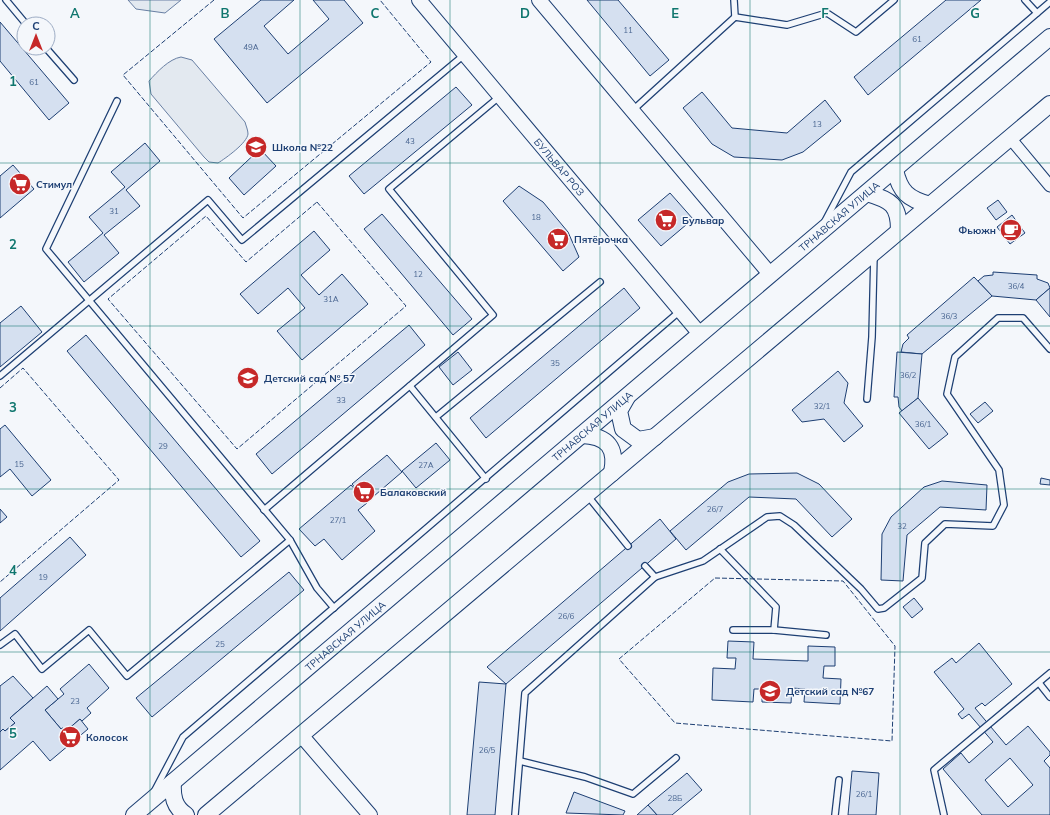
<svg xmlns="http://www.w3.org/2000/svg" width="1050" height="815" font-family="Mulish,sans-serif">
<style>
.green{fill:#e3e9f0;stroke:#687fa3}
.building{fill:#d5e0f0;stroke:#1d3f73;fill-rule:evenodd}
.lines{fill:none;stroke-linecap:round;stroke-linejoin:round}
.service-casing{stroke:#1d3f73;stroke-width:8}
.minor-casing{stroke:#1d3f73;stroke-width:13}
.tertiary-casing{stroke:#1d3f73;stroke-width:16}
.secondary-casing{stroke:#1d3f73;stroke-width:18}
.service{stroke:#f4f7fb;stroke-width:5.5}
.minor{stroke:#f4f7fb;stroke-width:11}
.tertiary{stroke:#f4f7fb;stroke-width:14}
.secondary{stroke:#f4f7fb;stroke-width:16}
.fence{stroke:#1d3f73;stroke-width:1;stroke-dasharray:5 2;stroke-linecap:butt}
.grid{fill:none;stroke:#0f766e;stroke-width:1;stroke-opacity:0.55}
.labels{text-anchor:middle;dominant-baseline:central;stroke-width:3;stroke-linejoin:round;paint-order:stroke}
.number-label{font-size:8px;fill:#4b6792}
.poi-label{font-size:10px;font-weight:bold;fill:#1d3f73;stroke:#f4f7fb;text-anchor:start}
.street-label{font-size:10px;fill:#1d3f73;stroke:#f4f7fb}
.grid-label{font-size:13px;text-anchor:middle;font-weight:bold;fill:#0f766e;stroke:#f4f7fb;stroke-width:3;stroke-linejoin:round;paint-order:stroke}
</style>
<rect width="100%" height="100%" fill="#f4f7fb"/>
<g class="green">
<path d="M 128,0 L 181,0 L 165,13 L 136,9 Z"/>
<path d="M 181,57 L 192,60 L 245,122 C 246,126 248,130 248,134 C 247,143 226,158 218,163 L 209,162 L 204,157 L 151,94 L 149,81 C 157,72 169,59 181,57 Z"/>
</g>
<g class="building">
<path d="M 261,0 L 294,0 L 264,26 L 288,54 L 329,19 L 313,0 L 344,0 L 363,23 L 267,103 L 214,39 Z"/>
<path d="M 587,0 L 618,0 L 669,60 L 650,76 Z"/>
<path d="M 946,0 L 981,0 L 868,95 L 854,77 Z"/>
<path d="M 0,22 L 69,103 L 49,120 L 0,61 Z"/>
<path d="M 456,87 L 472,105 L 364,194 L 349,176 Z"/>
<path d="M 702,92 L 732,128 L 787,133 L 825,100 L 841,121 L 803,152 L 782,160 L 734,157 L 712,144 L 683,108 Z"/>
<path d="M 145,143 L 160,161 L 126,190 L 140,206 L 104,235 L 119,253 L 84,282 L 68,262 L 103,233 L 89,217 L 125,187 L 111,172 Z"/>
<path d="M 260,149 L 276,166 L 244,195 L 229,178 Z"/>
<path d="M 13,165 L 34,189 L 0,218 L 0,176 Z"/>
<path d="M 519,186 L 543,202 L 568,232 L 579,257 L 563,271 L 503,201 Z"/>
<path d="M 670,193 L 693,219 L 661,246 L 638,220 Z"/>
<path d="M 998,200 L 1007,212 L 996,220 L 987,208 Z"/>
<path d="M 382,214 L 472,319 L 453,335 L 364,229 Z"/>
<path d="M 1012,215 L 1025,233 L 1010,244 L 997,227 Z"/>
<path d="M 314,231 L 330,250 L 301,275 L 319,295 L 342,274 L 368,304 L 302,360 L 277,331 L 305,308 L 288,288 L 258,314 L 240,294 Z"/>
<path d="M 993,272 L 1037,275 L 1037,279 L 1048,283 L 1050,288 L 1036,300 L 992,296 L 978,281 L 984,276 L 993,275 Z"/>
<path d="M 974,277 L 992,296 L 922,354 L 901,352 L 903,344 L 909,338 L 907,335 Z"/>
<path d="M 624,288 L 640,308 L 486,438 L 470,418 Z"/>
<path d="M 1050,288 L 1050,317 L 1036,300 Z"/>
<path d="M 21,306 L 42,332 L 0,367 L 0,323 Z"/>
<path d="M 409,325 L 425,345 L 272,474 L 256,454 Z"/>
<path d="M 86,335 L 260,541 L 241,557 L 67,351 Z"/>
<path d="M 458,352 L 472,370 L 453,385 L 439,367 Z"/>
<path d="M 897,352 L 922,354 L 918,398 L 902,411 L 899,407 L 898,397 L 894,397 Z"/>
<path d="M 838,371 L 848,383 L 844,403 L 863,426 L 844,442 L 824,419 L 802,422 L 792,410 Z"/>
<path d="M 918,398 L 948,434 L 929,449 L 899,413 Z"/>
<path d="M 985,402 L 993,411 L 978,423 L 970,414 Z"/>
<path d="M 5,425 L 51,480 L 32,496 L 10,469 L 0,477 L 0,429 Z"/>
<path d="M 436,443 L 450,460 L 416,488 L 402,471 Z"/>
<path d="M 387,455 L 402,472 L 367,502 L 352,484 Z"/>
<path d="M 797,473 L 819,484 L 852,519 L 832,537 L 796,499 L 749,497 L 686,550 L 670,531 L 728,482 L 749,474 Z"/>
<path d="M 1041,478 L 1050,480 L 1050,485 L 1040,484 Z"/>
<path d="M 942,481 L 987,485 L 986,510 L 940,507 L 907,535 L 903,581 L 881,580 L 882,534 L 891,517 L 924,487 Z"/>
<path d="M 351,485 L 367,503 L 358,510 L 375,531 L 342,560 L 324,539 L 315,546 L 299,529 Z"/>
<path d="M 0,509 L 7,517 L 0,523 Z"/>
<path d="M 660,519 L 676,539 L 506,684 L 487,667 Z"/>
<path d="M 70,537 L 86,555 L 0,631 L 0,598 Z"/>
<path d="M 289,572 L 304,590 L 152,717 L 136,698 Z"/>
<path d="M 914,598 L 923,609 L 912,618 L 903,607 Z"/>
<path d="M 728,641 L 754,642 L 753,659 L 808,661 L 808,646 L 835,647 L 835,666 L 824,666 L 823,678 L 841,679 L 840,704 L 804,702 L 805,689 L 792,688 L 791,703 L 762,702 L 762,689 L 754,689 L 753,702 L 712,700 L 713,668 L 735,669 L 736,658 L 727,658 Z"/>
<path d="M 979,643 L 1012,684 L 985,706 L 982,703 L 975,708 L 1006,745 L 1028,726 L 1050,752 L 1050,755 L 1044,761 L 1050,768 L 1050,815 L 982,815 L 943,769 L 961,753 L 969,763 L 993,742 L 969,714 L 962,719 L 958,714 L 964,709 L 934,672 L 952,658 L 956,663 ZM 1010,758 L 1033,785 L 1008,807 L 985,780 Z"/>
<path d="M 89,664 L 109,688 L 87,708 L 91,713 L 82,721 L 80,719 L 66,731 L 63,728 L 61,729 L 45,710 L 64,694 L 60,689 Z"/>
<path d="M 13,676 L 33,698 L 10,718 L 15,723 L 5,731 L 3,729 L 0,732 L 0,686 Z"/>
<path d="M 479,682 L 506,684 L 495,815 L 467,815 Z"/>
<path d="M 47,686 L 58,699 L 45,710 L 61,729 L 63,728 L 66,731 L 80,719 L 88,729 L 50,761 L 33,741 L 0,770 L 0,732 L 3,729 L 5,731 L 15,723 L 10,718 Z"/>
<path d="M 852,771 L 879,773 L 876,815 L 848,815 Z"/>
<path d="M 687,773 L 702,790 L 672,815 L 657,815 L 648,805 Z"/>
<path d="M 574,792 L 625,811 L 623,815 L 566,813 Z"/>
<path d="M 648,805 L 657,815 L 637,815 Z"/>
</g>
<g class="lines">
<g class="service-casing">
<g id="service">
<path d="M 6,0 L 26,24"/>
<path d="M 734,0 L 735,17"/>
<path d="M 1025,0 L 1037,13"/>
<path d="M 46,48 L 74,80"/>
<path d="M 117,101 L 46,249 L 290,540 L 317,588 L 334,608"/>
<path d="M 633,110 L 735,17 L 787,25 L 827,13 L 856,32 L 894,0"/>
<path d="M 825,221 L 851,172 L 1050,2"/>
<path d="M 0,376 L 208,200 L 242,240 L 464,55"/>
<path d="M 410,386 L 486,479"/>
<path d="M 867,399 L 872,337 L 874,255"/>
<path d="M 436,417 L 600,282"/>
<path d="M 587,495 L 628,546"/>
<path d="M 264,510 L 493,315 L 389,189 L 499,97"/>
<path d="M 720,549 L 776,607 L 774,630 L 733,630"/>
<path d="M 645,566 L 655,577"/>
<path d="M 774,630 L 826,635"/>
<path d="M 0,645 L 15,634 L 42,669 L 89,630 L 127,676 L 290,540"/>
<path d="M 1039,683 L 1050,697"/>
<path d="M 520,761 L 585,777 L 633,794 L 676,758"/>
<path d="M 155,790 L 183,737 L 680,311"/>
<path d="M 515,815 L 525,693 L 655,577 L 703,561 L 767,517 L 780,516 L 794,525 L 861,589 L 878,609 L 884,608 L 922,578 L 925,543 L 945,524 L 993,526 L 1004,505 L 999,470 L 947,394 L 955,357 L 998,318 L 1023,318 L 1050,349"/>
<path d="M 835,815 L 839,780"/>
<path d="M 944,815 L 934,770 L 1050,673"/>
</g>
</g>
<g class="minor-casing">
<path id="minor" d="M 1010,138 L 1050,186"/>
</g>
<g class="tertiary-casing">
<g id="tertiary">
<path id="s1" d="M 419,0 L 700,334"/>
<path d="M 539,0 L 770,274"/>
<path d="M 301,735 L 370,815"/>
</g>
</g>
<g class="secondary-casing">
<g id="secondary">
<path d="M 895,170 C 900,192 908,199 930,205"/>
<path d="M 867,193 C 891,200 899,205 899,230"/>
<path d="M 627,397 L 619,411 L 623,429 L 638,440 L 655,437"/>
<path d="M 582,435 C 608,436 617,448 612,473"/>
<path d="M 173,782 C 172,796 174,807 186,815"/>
<path id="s2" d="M 134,815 L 1050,37"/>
<path d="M 206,815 L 1050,104"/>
</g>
</g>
<use href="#service" class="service"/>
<use href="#minor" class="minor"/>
<use href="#tertiary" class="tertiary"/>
<use href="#secondary" class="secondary"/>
<g class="fence">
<path d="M 214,0 L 123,75 L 243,218 L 431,62 L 380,0"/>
<path d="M 317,202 L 406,306 L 237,449 L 108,299 L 206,216 L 246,262 Z"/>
<path d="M 0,388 L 23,368 L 119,480 L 0,582"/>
<path d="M 715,578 L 843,581 L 895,646 L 892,741 L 675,723 L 619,659 Z"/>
</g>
</g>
<path class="grid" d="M 150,0 L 150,815M 300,0 L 300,815M 450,0 L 450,815M 600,0 L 600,815M 750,0 L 750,815M 900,0 L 900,815M 0,163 L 1050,163M 0,326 L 1050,326M 0,489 L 1050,489M 0,652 L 1050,652"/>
<defs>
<g id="school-disc" transform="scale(1.15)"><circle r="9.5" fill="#c62828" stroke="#f4f7fb"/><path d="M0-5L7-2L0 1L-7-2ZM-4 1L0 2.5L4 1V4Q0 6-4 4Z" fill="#fff"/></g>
<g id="supermarket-disc" transform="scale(1.15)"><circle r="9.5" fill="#c62828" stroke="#f4f7fb"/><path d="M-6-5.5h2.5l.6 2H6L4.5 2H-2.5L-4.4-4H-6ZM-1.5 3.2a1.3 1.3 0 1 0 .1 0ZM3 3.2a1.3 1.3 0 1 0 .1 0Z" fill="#fff"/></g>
<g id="cafe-disc" transform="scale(1.15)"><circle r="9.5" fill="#c62828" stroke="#f4f7fb"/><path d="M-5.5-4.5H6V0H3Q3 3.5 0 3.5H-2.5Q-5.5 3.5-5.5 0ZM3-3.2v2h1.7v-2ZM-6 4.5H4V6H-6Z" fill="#fff"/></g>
</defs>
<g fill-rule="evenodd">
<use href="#school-disc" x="256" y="147"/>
<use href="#supermarket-disc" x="20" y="184"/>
<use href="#supermarket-disc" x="666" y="220"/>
<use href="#cafe-disc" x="1011" y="230"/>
<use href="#supermarket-disc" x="558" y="239"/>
<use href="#school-disc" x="248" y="378"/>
<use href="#supermarket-disc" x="364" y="492"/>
<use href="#school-disc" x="770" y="691"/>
<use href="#supermarket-disc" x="70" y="737"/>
</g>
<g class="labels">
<g class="number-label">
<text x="628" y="30">11</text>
<text x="917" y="39">61</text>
<text x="251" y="47">49А</text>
<text x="34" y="82">61</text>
<text x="817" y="124">13</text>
<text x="410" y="141">43</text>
<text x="114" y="211">31</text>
<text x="536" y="217">18</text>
<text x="418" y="274">12</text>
<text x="1016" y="286">36/4</text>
<text x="331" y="299">31А</text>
<text x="949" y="316">36/3</text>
<text x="555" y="363">35</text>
<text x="908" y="375">36/2</text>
<text x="341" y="400">33</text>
<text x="822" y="406">32/1</text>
<text x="923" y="424">36/1</text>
<text x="163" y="446">29</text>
<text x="19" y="464">15</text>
<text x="426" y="465">27А</text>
<text x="715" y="509">26/7</text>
<text x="338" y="520">27/1</text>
<text x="902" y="526">32</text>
<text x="43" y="577">19</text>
<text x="566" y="616">26/6</text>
<text x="220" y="644">25</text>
<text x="75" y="701">23</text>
<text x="487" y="750">26/5</text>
<text x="864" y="794">26/1</text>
<text x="675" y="798">28Б</text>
</g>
<g class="poi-label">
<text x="272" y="147">Школа №22</text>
<text x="36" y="184">Стимул</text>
<text x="682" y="220">Бульвар</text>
<text x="996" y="230" text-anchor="end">Фьюжн</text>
<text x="574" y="239">Пятёрочка</text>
<text x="264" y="378">Детский сад № 57</text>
<text x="380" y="492">Балаковский</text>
<text x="786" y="691">Детский сад №67</text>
<text x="86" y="737">Колосок</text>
</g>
<g class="street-label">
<text stroke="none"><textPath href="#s1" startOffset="218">БУЛЬВАР РОЗ</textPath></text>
<text stroke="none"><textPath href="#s2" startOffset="925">ТРНАВСКАЯ УЛИЦА</textPath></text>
<text stroke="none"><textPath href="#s2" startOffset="601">ТРНАВСКАЯ УЛИЦА</textPath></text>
<text stroke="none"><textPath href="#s2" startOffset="277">ТРНАВСКАЯ УЛИЦА</textPath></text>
</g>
</g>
<g class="grid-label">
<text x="75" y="18">A</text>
<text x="225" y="18">B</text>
<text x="375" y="18">C</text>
<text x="525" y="18">D</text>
<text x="675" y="18">E</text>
<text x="825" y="18">F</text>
<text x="975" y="18">G</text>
<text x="13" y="86">1</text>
<text x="13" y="249">2</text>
<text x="13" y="412">3</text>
<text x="13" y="575">4</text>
<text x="13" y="738">5</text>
</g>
<g transform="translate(36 36)"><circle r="19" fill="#f4f7fb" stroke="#9eadc5"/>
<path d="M0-3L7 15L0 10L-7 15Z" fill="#c62828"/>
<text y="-6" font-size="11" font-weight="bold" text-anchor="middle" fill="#1d3f73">С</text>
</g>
</svg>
